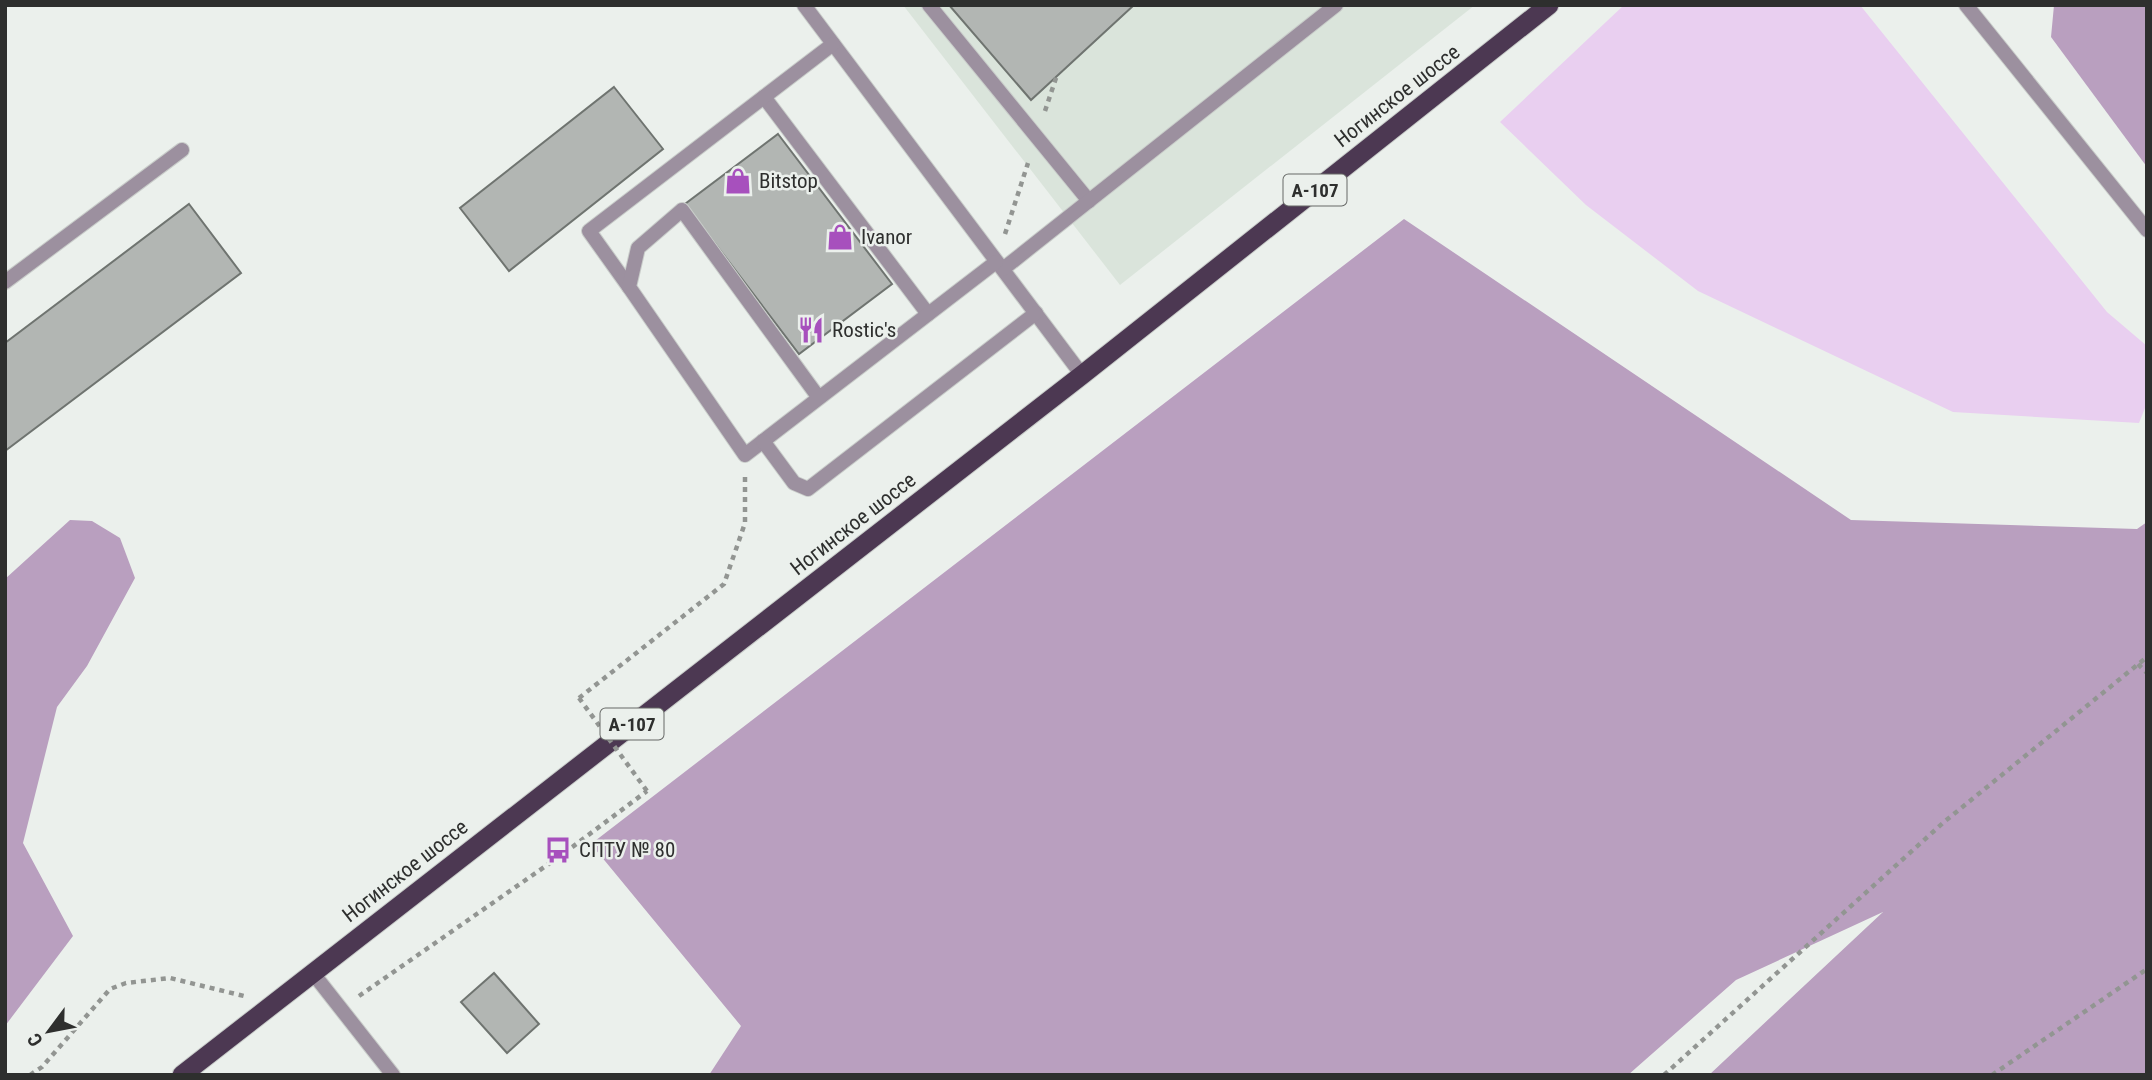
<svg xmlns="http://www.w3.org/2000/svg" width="2152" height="1080" font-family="'Roboto Condensed',sans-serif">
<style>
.built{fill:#dae4db}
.green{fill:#e9cff0}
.forest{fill:#b99fbf}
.building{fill:#b2b6b3;stroke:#6f7470;stroke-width:2}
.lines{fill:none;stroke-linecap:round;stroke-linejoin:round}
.service-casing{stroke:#c9cdca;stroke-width:16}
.minor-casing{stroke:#c9cdca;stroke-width:16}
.trunk-casing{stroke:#c9cdca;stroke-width:21}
.path{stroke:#929592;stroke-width:4.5;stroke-dasharray:5 5;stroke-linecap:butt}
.service{stroke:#9c909f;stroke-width:14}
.minor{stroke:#9c909f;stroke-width:14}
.trunk{stroke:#4c3852;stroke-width:19}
.path-bridge{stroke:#929592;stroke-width:4.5;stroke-dasharray:5 5;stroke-linecap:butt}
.labels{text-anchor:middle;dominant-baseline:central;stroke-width:5;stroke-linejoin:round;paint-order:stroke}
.shield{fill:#ebf0ec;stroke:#676967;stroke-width:2}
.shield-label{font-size:19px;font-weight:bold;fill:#2e2f2e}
.street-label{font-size:21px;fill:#2e2f2e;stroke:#ebf0ec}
.poi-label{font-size:21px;fill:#2e2f2e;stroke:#ebf0ec;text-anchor:start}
</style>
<rect width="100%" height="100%" fill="#ebf0ec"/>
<path class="built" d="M 903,5 L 1475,5 L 1120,285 Z"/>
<path class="green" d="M 1624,5 L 1860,5 L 2107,312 L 2147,346 L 2147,403 L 2139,423 L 1953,412 L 1698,291 L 1586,205 L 1500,122 Z"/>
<g class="forest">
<path d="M 2054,5 L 2147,5 L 2147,167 L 2051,37 Z"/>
<path d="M 1404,219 L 1851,520 L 2137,529 L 2147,522 L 2147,1075 L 1709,1075 L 1883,912 L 1736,980 L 1628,1075 L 709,1075 L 741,1026 L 591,844 Z"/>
<path d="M 70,520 L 92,521 L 120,538 L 135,578 L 87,666 L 57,707 L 23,843 L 73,936 L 5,1026 L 5,579 Z"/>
</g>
<g class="building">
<path d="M 949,5 L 1134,5 L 1031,100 Z"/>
<path d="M 614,87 L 663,149 L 509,271 L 460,208 Z"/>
<path d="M 778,134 L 892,284 L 799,354 L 685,204 Z"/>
<path d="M 189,204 L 241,273 L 5,451 L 5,343 Z"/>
<path d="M 494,973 L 539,1024 L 507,1053 L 461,1002 Z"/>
</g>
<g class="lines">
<g class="service-casing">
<g id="service">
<path d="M 804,5 L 1082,375"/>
<path d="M 929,5 L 1089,201"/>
<path d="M 764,97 L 928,314"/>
<path d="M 1003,269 L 1336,5"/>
<path d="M 5,282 L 182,150"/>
<path d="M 629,287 L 589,231 L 833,44"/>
<path d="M 819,398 L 682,210 L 638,248 L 629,287 L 745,455 L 996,262"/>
<path d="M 763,441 L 794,483 L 808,489 L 1036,313"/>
</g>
</g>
<g class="minor-casing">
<g id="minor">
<path d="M 1966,5 L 2147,230"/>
<path d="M 312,972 L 393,1075"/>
</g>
</g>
<g class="trunk-casing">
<path id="trunk" d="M 182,1075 L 1082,375 L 1549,5"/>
</g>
<g class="path">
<path d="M 1045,111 L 1057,75"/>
<path d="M 1005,234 L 1028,163"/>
<path d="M 2138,664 L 2147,673"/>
<path d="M 579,698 L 724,584 L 745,523 L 745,477"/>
<path d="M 359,996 L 563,854 L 647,791"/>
<path d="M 30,1075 L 42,1067 L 110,989 L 126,983 L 170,978 L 244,996"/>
<path d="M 1664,1075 L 1944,822 L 2147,657"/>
<path d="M 1992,1075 L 2147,969"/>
</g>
<use href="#service" class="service"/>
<use href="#minor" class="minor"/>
<use href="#trunk" class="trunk"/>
<path class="path-bridge" d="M 579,698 L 647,791"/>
</g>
<defs>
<g id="shop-bare" transform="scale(2.1)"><path d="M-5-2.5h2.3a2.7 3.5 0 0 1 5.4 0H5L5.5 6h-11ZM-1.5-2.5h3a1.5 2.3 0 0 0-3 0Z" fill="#a750bd" stroke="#ebf0ec" stroke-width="2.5" paint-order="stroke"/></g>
<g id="restaurant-bare" transform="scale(2.1)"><path d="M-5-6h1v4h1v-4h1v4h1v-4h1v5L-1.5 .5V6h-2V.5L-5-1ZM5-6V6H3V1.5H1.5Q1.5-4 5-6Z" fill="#a750bd" stroke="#ebf0ec" stroke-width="2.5" paint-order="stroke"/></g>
<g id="bus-bare" transform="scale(2.1)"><path d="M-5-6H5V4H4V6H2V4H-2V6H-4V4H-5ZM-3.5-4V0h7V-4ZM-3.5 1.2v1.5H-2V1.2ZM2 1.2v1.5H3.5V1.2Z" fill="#a750bd" stroke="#ebf0ec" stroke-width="2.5" paint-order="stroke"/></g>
</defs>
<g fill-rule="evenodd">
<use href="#shop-bare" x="738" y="181"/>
<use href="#shop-bare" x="840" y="237"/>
<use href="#restaurant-bare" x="811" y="330"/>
<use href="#bus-bare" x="558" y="850"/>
</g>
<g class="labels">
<g class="shield">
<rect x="1283.5" y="174.5" width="63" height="31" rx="5"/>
<rect x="600.5" y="708.5" width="63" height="31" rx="5"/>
</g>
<g class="shield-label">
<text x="1315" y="190">А-107</text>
<text x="632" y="724">А-107</text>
</g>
<g class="street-label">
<text transform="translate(1397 96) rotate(-38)">Ногинское шоссе</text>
<text transform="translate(853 524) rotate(-38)">Ногинское шоссе</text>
<text transform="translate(405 871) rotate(-38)">Ногинское шоссе</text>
</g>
<g class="poi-label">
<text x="759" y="181">Bitstop</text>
<text x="861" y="237">Ivanor</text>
<text x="832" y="330">Rostic's</text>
<text x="579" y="850">СПТУ № 80</text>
</g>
</g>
<rect width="2152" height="1080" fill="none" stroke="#2e2f2e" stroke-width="14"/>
<g transform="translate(49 1031) rotate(238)" stroke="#ebf0ec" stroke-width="5" paint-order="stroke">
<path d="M0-5L12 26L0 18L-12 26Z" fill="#2e2f2e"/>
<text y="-10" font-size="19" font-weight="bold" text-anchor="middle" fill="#2e2f2e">С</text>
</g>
</svg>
